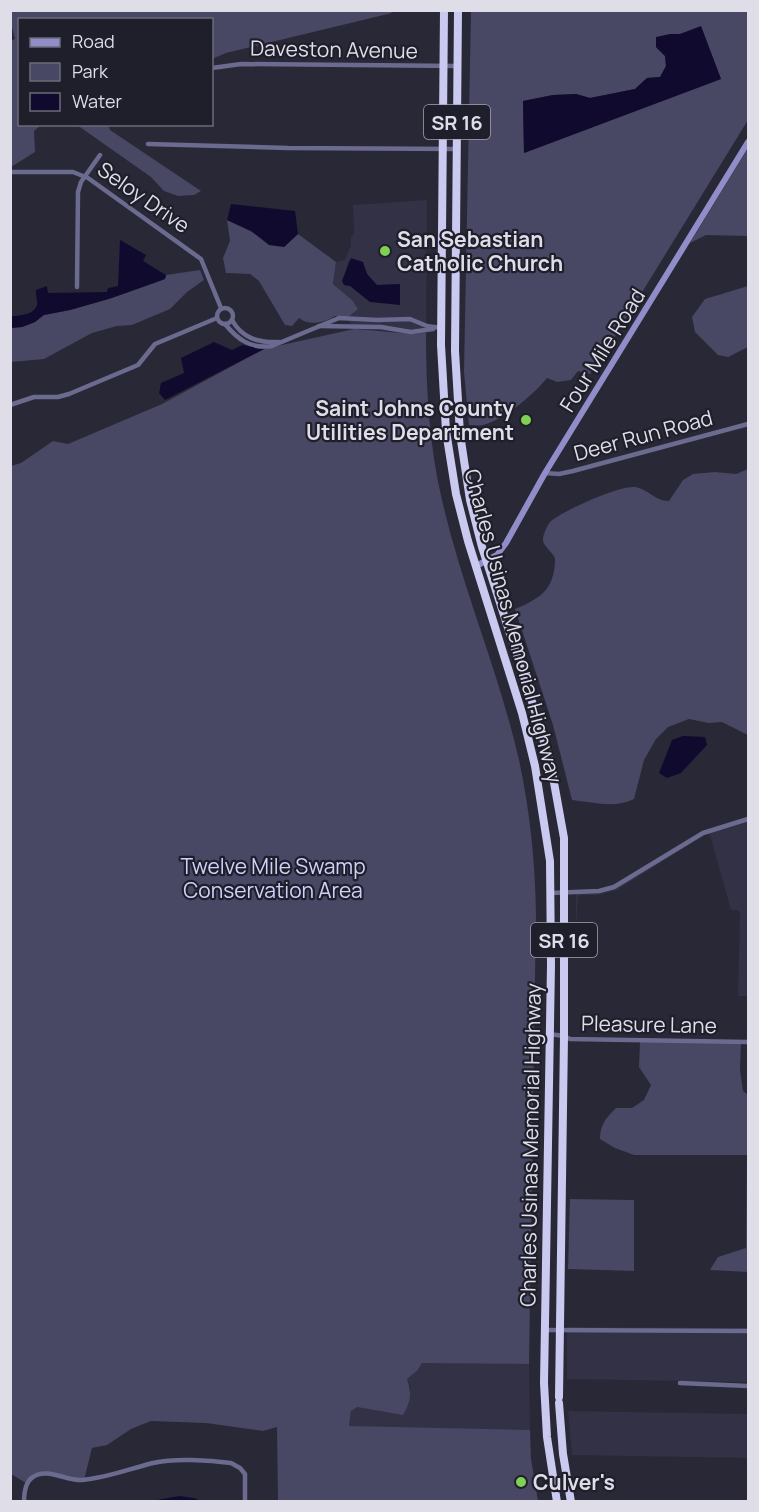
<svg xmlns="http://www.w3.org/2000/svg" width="759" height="1512" font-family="Manrope,sans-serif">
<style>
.built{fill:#323145;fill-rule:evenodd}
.green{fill:#484764;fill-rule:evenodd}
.water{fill:#110a2f}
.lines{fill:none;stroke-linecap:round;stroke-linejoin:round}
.street{stroke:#6b6a8f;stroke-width:4.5}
.secondary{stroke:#908dc9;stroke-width:6}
.highway{stroke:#cac9ef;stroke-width:8}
.poi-dot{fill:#7ed153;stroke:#1f1f2c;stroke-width:2}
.labels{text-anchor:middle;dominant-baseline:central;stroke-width:4.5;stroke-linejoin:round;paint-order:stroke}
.shield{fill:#1f1f2c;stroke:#a5a5b0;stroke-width:1.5}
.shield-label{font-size:20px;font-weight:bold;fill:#dfdee8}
.street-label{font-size:21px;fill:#dfdee8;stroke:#1f1f2c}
.poi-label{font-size:21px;font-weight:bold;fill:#dfdee8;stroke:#1f1f2c;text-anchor:start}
.park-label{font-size:21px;fill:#d1d0fc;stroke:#1f1f2c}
</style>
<rect width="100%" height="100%" fill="#292836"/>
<g class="built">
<path d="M 427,200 L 426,333 L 401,334 L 381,330 L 354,329 L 347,318 L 352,300 L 333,284 L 336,262 L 345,260 L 351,245 L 351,237 L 354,234 L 353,205 ZM 349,260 L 361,261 L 370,279 L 377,285 L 397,284 L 370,302 L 350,286 L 344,285 L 342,281 Z"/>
<path d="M 748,821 L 748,996 L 738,996 L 740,912 L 737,910 L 731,910 L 710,835 L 706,834 L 617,890 L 599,895 L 581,895 L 578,897 L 576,927 L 576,891 L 593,891 L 621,882 L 718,827 Z"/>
<path d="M 567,1327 L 748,1328 L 748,1382 L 567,1379 Z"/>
<path d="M 424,1360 L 529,1364 L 530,1430 L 349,1427 L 351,1411 L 356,1407 L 361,1406 L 383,1412 L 411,1389 L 407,1379 L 417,1371 Z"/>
<path d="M 568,1411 L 748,1414 L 748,1458 L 572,1455 Z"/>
</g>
<g class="green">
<path d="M 390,11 L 392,13 L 226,53 L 212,59 L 212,20 L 20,20 L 20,124 L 41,125 L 34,131 L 35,152 L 11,167 L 10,41 L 15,39 L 11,24 L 11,11 Z"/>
<path d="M 471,11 L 748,11 L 748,120 L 609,346 L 590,374 L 578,371 L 571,380 L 557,382 L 547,378 C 533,395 505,419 483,425 C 479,426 474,425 469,425 L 464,372 ZM 701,27 L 721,79 L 524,153 L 523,101 L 553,95 L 576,94 L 590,98 L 635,89 L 647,78 L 660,77 L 666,66 L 665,56 L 656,47 L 670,34 L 680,34 Z"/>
<path d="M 77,125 L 108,125 L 110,130 L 201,191 L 194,195 L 178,196 L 164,191 L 151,177 Z"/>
<path d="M 748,148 L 748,236 L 706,235 L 690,243 Z"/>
<path d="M 227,220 L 284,247 L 298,234 L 336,262 L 333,284 L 352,300 L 358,309 L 347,318 L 335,316 C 324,323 309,326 299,318 L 292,326 L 285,325 L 259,281 L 250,274 L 226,273 L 223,258 L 230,241 Z"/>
<path d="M 200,270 L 204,280 L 187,292 L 170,309 L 132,325 L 117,326 L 92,333 L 44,359 L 11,362 L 11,328 L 22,327 L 35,322 L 43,315 L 70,310 L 123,294 L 165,279 L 166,275 Z"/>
<path d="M 748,286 L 748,347 L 728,357 L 718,355 L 695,332 L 692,317 L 705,299 Z"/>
<path d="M 354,329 C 378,330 402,335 426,333 C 426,388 429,445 442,500 C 462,588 499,672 519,760 C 530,811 535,861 536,913 L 529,1364 L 422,1363 L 417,1371 L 407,1379 C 412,1393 411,1402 403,1415 L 357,1407 L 351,1411 L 349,1426 L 530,1430 L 531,1459 L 538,1501 L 278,1501 L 277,1427 L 263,1431 L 206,1423 L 151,1421 L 131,1429 L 107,1445 L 92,1448 L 84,1480 L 43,1472 L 26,1483 L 11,1474 L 11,466 L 21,463 L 53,441 L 68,444 L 162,404 L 264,349 Z"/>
<path d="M 748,469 L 748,735 L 722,722 L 709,723 L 689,719 L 668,727 L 656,739 L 644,760 L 634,799 C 614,809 593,802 572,800 L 553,725 L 515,609 C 542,598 555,588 555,558 C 552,552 542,545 543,539 C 543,535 547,526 550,522 C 562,511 619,485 635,487 C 648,489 655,501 669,501 L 683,480 L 693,474 L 715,472 L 736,474 Z"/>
<path d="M 640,1042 L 741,1042 L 740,1070 L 743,1091 L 748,1095 L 748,1272 L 710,1270 L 718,1257 L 746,1248 L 747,1155 L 634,1155 L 615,1148 L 600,1139 C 600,1125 606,1118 616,1108 L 632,1108 L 644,1100 L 651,1085 L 639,1067 Z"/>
<path d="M 570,1199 L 634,1200 L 634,1271 L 568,1269 Z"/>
</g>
<g class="water">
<path d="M 701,26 L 721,79 L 524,153 L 523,101 L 553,95 L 576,94 L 590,98 L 635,89 L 647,78 L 660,77 L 666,66 L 665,56 L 656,47 L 656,37 L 670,34 L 680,34 Z"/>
<path d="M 231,204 L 295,211 L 298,234 L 284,247 L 269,245 L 251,231 L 227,220 Z"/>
<path d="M 120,240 L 146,255 L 143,261 L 166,275 L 165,279 L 109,299 L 70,310 L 44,315 L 35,322 L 22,327 L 11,328 L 11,316 C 18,316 34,315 37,305 C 38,301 35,294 36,290 L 47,286 L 48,293 L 107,292 L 108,288 L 118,286 Z"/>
<path d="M 351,258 L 363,262 L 367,274 L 377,285 L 400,284 L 400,305 L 370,302 L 350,286 L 344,285 L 342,281 Z"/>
<path d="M 214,342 L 232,350 L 242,345 L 264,349 L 165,400 L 159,393 L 161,383 L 184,373 L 181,358 Z"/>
<path d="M 683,736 L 705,737 L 707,745 L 681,773 L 667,778 L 659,773 L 672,740 Z"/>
<path d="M 179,1496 L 194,1498 L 201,1501 L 152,1501 Z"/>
</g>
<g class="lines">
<g class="street">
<path d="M 212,68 L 241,64 L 457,66"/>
<path d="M 148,144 L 288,148 L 457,149"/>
<path d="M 10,172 L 73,172 L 88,178 L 201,259 L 221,308"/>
<path d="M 77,287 L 78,192 L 81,182 L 100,155"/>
<circle cx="225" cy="316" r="8"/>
<path d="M 232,320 C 242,338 258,343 279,342"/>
<path d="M 225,324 C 238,340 251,349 272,346 L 339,318 L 377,320 L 410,319 L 427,326 L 441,328"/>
<path d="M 319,326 L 381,327 L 411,332 L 433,329"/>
<path d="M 10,405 L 34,397 L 58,397 L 69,394 L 138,365 L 155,344 L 217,318"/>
<path d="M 545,473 L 559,474 L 573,471 L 748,424"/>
<path d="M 550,893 L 599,891 L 614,887 L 703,833 L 748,819"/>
<path d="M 549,1034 L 564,1036 L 570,1039 L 748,1042"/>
<path d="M 544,1330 L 748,1331"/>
<path d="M 680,1383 L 748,1386"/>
<path d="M 24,1502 C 24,1493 25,1482 33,1477 C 47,1467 66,1481 82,1480 C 106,1478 129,1469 153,1463 C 174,1458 209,1460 231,1463 L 240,1468 L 245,1474 L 245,1502"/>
</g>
<path class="secondary" d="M 476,566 L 497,555 L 506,543 L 545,473 L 748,142"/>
<g class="highway">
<path d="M 444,10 L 441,345 L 446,431 L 456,494 L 468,541 L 522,713 L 535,766 L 550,861 L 551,965 L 544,1383 L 547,1437 L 557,1502"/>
<path d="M 458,10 L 455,351 L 460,434 L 470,500 L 482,547 L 535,711 L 551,766 L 564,838 L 564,1036 L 559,1397"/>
<path d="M 559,1403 L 563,1454 L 571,1502"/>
</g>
</g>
<g class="poi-dot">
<circle cx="385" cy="251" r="6"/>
<circle cx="526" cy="420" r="6"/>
<circle cx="521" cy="1482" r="6"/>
</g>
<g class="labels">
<g class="shield">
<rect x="424" y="105" width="66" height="34" rx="4.5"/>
<rect x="531" y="923" width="66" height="34" rx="4.5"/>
</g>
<g class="shield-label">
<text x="457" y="122">SR 16</text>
<text x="564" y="940">SR 16</text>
</g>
<g class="street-label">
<text transform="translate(334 49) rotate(1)">Daveston Avenue</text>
<text transform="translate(144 197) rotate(35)">Seloy Drive</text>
<text transform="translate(602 350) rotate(-58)">Four Mile Road</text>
<text transform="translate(643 435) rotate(-15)">Deer Run Road</text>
<text transform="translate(514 626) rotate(75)">Charles Usinas Memorial Highway</text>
<text transform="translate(649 1024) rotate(1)">Pleasure Lane</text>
<text transform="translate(530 1145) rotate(-89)">Charles Usinas Memorial Highway</text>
</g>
<g class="poi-label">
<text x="397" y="239">San Sebastian<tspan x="397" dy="24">Catholic Church</tspan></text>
<text x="514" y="408" text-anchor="end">Saint Johns County<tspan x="514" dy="24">Utilities Department</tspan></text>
<text x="533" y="1482">Culver's</text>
</g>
<g class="park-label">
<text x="273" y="866">Twelve Mile Swamp<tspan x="273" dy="24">Conservation Area</tspan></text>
</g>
</g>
<rect width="759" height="1512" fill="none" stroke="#dfdee8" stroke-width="24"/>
<rect x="18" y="18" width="195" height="108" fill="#1f1f2c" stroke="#6c6b77" stroke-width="1.5"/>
<rect x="30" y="38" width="30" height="9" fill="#908dc9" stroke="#6c6b77" stroke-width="1.5"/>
<text x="72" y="48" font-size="18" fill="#dfdee8">Road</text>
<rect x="30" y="63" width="30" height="18" fill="#484764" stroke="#6c6b77" stroke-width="1.5"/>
<text x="72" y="78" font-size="18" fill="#dfdee8">Park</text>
<rect x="30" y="93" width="30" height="18" fill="#110a2f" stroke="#6c6b77" stroke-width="1.5"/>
<text x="72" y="108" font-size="18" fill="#dfdee8">Water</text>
</svg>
